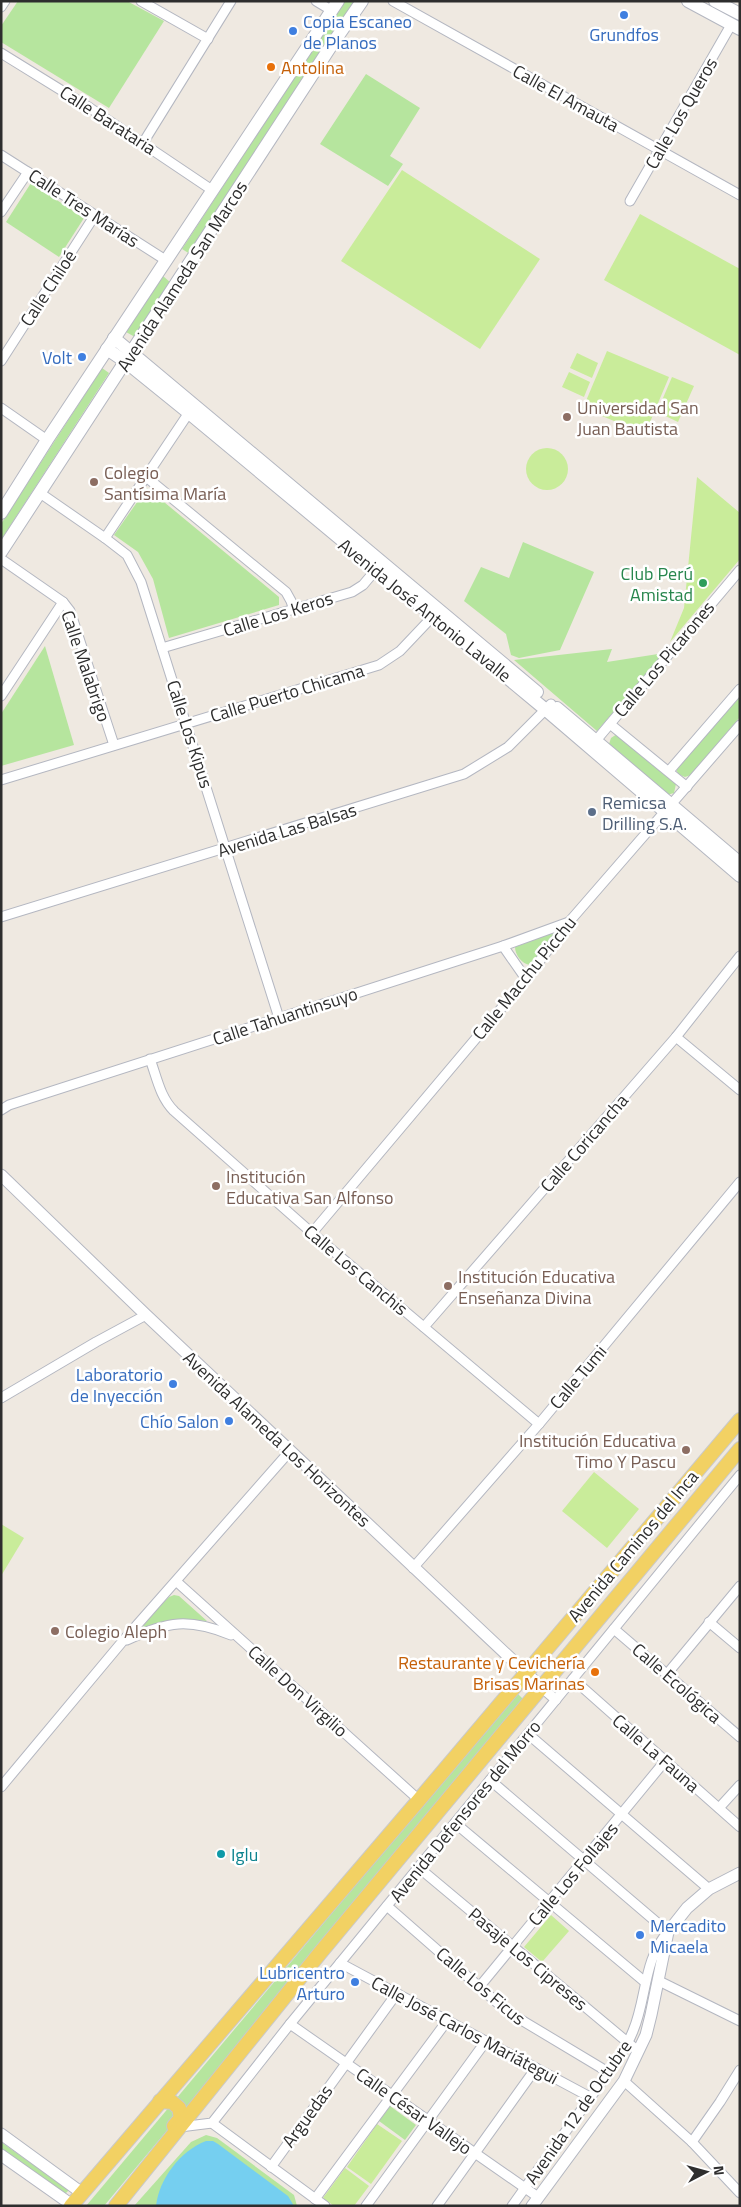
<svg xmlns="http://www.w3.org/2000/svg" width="741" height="2207" font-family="'Titillium Web',sans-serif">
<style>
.green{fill:#b6e59e}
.pitch{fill:#c9ec9a}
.water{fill:#75cff0}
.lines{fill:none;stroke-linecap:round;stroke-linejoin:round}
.minor-casing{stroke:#b4b7c1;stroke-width:11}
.tertiary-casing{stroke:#b4b7c1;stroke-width:13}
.secondary-casing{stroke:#b4b7c1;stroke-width:14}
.primary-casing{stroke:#c9c9c9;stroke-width:16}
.minor{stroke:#fff;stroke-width:9}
.tertiary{stroke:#fff;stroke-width:11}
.secondary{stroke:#fff;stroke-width:12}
.primary{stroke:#f2d163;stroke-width:14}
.shop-dot{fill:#3f7fe0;stroke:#fff;stroke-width:2}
.food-dot{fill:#e8710a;stroke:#fff;stroke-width:2}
.education-dot{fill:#8d6e63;stroke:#fff;stroke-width:2}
.leisure-dot{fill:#2e9e5b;stroke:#fff;stroke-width:2}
.service-dot{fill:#5c6f8a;stroke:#fff;stroke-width:2}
.culture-dot{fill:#0f9aa8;stroke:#fff;stroke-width:2}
.labels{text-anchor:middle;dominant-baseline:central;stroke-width:5;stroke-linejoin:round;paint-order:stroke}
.shop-label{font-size:18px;fill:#366cbe;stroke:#fff;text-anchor:end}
.food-label{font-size:18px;fill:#c56008;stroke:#fff;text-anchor:start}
.street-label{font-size:18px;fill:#2e2e2e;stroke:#fff}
.education-label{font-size:18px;fill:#785e54;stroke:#fff;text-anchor:start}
.leisure-label{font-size:18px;fill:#27864d;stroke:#fff;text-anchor:end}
.service-label{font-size:18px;fill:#4e5e75;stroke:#fff;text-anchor:start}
.culture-label{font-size:18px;fill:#0d838f;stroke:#fff;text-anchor:start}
</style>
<rect width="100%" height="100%" fill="#efe9e1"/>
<g class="green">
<path d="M 18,1 L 127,1 L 164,21 L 109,108 L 1,42 L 1,26 Z"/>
<path d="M 344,1 L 356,1 L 190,254 L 182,249 Z"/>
<path d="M 366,74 L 420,108 L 390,156 L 403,164 L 388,186 L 320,144 Z"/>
<path d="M 31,183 L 84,218 L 59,257 L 6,222 Z"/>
<path d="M 163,276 L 171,283 L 135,337 L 126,332 Z"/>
<path d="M 102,368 L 109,373 L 1,540 L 1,524 Z"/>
<path d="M 147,488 L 279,597 L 279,605 L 169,638 L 153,579 L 138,552 L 114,535 Z"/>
<path d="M 523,542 L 594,572 L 560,650 L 519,658 L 511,655 L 506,634 L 464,601 L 481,567 L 509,578 Z"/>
<path d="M 45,646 L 74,745 L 1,766 L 1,714 Z"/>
<path d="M 612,649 L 607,662 L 658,654 L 660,654 L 661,657 L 597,731 L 514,660 Z"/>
<path d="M 740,693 L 740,717 L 691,775 L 685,777 L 678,774 L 676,768 Z"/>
<path d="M 617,734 L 676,784 L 674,793 L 667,795 L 609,744 L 611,738 Z"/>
<path d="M 560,930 L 530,965 C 522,964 515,955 515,947 Z"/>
<path d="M 174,1595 L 179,1596 L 207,1621 L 176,1619 L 137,1630 L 169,1597 Z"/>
<path d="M 517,1693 L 525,1701 L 104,2206 L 86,2206 Z"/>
<path d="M 390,2106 L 416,2125 L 405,2140 L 379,2121 Z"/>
<path d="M 206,2135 L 217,2138 L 294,2195 L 297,2206 L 134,2206 L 191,2142 Z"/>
<path d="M 1,2142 L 69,2190 L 65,2194 L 1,2149 Z"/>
</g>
<g class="pitch">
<path d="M 402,170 L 540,259 L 480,349 L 341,261 Z"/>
<path d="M 640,214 L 740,269 L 740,355 L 604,280 Z"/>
<path d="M 607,351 L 669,377 L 645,434 L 583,408 Z"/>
<path d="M 577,353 L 598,363 L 592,378 L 570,368 Z"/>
<path d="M 569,372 L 590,382 L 584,397 L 562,387 Z"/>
<path d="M 672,377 L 694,386 L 678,422 L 657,412 Z"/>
<circle cx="547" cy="469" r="21"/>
<path d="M 697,477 L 740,513 L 740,559 L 670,642 L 684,608 Z"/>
<path d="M 594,1472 L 639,1509 L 607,1548 L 562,1511 Z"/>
<path d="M 1,1524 L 24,1538 L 1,1576 Z"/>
<path d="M 551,1915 L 569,1931 L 542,1962 L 524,1947 Z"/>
<path d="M 377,2124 L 402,2141 L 371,2184 L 347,2167 Z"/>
<path d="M 345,2168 L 369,2186 L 354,2206 L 334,2206 L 323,2198 Z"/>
</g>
<path class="water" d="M 206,2141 L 213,2141 L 218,2144 L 288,2196 L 294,2206 L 156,2206 C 159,2179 180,2151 206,2141 Z"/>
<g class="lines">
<g class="minor-casing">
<g id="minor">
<path d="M 141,1 L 208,39"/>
<path d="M 316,1 L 331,10"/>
<path d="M 393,1 L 740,195"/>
<path d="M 1,7 L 5,1"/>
<path d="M 1,53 L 90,108 L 212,190"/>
<path d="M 143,143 L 231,1"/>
<path d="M 1,155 L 167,261"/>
<path d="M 630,201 L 731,25"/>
<path d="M 1,212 L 28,172"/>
<path d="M 1,361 L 95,215"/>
<path d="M 1,408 L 47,440"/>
<path d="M 145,476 L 286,592 L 291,601 L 294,610"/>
<path d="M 40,493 L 105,538 L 127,555 L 141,582 L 279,1018"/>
<path d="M 105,538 L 192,408"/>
<path d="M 1,559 L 63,602 L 70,611 L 114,745"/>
<path d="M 162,648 L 352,592 L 363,585 L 379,566"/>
<path d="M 1,696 L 63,602"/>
<path d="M 610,724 L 687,787"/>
<path d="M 593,744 L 740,570"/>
<path d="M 669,771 L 740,689"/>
<path d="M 1,780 L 379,665 L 400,651 L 436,613"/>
<path d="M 1,917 L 464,774 L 508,747 L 551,704"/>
<path d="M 503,946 L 526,979"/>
<path d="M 676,1037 L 740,1090"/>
<path d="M 150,1059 C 157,1078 160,1097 174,1111 L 312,1233 L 539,1424"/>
<path d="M 1,1110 L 9,1105 L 503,946 L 569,922"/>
<path d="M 312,1233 L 526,979 L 569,922 L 740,725"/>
<path d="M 424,1327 L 676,1037 L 740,956"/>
<path d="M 1,1398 L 96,1342 L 146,1315"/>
<path d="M 413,1568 L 539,1424 L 740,1182"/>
<path d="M 177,1582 L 419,1800"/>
<path d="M 709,1622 L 740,1648"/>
<path d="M 614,1629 L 740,1737"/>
<path d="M 127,1640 C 168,1621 189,1618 231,1635"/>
<path d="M 667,1674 L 740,1586"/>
<path d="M 573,1679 L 740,1827"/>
<path d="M 541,1687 L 556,1700"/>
<path d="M 528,1734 L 709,1889"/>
<path d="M 490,1780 L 668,1932 C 643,1960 647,1998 633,2031 C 623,2056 603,2079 588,2101 C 562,2136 537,2171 512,2206"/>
<path d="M 1,1787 L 122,1642 L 290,1451"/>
<path d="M 719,1808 L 740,1785"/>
<path d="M 455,1823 L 645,1982"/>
<path d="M 418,1867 L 638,2051"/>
<path d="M 387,1906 L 508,2012 L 608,2072"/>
<path d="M 340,1963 L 590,2097"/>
<path d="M 659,1981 L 740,2021"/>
<path d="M 480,1986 L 665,1761"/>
<path d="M 290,2024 L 538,2197"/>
<path d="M 624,2081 L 692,2142 L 740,2193"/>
<path d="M 212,2123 L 325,2206"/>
<path d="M 180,2127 L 212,2123 L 290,2024 L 740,1475"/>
<path d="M 692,2142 L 720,2102 L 740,2070"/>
<path d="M 271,2167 L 397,1993"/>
<path d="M 315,2199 L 447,2021"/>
<path d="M 366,2206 L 486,2041"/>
<path d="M 437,2206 L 536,2068"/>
</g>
</g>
<g class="tertiary-casing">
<g id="tertiary">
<path d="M 1,1175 L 146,1315 L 541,1687"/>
<path d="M 1,2134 L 82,2193"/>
<path d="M 1,2155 L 72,2205"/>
<path d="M 532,2206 L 624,2081 L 646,2035 L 651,2015 L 668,1932 L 687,1908 L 709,1889 L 740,1873"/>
</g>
</g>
<g class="secondary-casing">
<g id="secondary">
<path d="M 688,1 L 740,29"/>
<path d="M 715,1 L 740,14"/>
<path d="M 114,338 L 537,692"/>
<path d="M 107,349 L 126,362 L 189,413 L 546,710 L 740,876"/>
<path d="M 1,513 L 47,440 L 338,1"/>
<path d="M 1,552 L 331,46 L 362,1"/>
<path d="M 557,708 L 740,863"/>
</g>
</g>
<g class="primary-casing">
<g id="primary">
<path d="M 160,2101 L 172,2102 L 179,2108 L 181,2118 L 174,2126"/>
<path d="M 71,2206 L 419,1800 L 740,1420"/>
<path d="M 116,2206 L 320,1953 L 740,1449"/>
</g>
</g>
<use href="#minor" class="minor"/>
<use href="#tertiary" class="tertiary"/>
<use href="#secondary" class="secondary"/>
<use href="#primary" class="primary"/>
</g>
<g class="shop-dot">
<circle cx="624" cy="15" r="5"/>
<circle cx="293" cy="31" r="5"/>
<circle cx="82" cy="357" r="5"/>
<circle cx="173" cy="1384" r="5"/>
<circle cx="229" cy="1421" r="5"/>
<circle cx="640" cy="1935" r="5"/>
<circle cx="355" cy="1982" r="5"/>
</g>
<g class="food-dot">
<circle cx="271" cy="67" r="5"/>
<circle cx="595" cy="1672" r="5"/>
</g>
<g class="education-dot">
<circle cx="567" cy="417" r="5"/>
<circle cx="94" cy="482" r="5"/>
<circle cx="216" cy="1186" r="5"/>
<circle cx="448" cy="1286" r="5"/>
<circle cx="686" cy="1450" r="5"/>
<circle cx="55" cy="1631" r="5"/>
</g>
<circle class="leisure-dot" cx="703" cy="583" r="5"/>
<circle class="service-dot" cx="592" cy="812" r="5"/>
<circle class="culture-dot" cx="221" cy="1854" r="5"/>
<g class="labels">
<g class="shop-label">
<text x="303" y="21" text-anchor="start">Copia Escaneo<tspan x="303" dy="21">de Planos</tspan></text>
<text x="624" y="34" text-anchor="middle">Grundfos</text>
<text x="72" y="357">Volt</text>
<text x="163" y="1374">Laboratorio<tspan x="163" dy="21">de Inyección</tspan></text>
<text x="219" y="1421">Chío Salon</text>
<text x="650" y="1925" text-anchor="start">Mercadito<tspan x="650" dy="21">Micaela</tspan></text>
<text x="345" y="1972">Lubricentro<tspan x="345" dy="21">Arturo</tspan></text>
</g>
<g class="food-label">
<text x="281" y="67">Antolina</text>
<text x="585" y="1662" text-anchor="end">Restaurante y Cevichería<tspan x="585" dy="21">Brisas Marinas</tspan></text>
</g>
<g class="street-label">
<text transform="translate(566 98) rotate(29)">Calle El Amauta</text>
<text transform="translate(681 113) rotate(-60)">Calle Los Queros</text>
<text transform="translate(108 120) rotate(33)">Calle Barataria</text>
<text transform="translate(84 208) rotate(33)">Calle Tres Marías</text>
<text transform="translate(182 276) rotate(-57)">Avenida Alameda San Marcos</text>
<text transform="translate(48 288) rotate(-57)">Calle Chiloé</text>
<text transform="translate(425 610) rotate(39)">Avenida José Antonio Lavalle</text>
<text transform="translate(278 614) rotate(-17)">Calle Los Keros</text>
<text transform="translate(664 659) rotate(-50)">Calle Los Picarones</text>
<text transform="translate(86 666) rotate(71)">Calle Malabrigo</text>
<text transform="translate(287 693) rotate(-17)">Calle Puerto Chicama</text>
<text transform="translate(190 734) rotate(72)">Calle Los Kipus</text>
<text transform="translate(287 830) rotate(-17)">Avenida Las Balsas</text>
<text transform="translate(524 978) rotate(-51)">Calle Macchu Picchu</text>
<text transform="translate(285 1016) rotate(-18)">Calle Tahuantinsuyo</text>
<text transform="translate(584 1143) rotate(-49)">Calle Coricancha</text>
<text transform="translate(356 1270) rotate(40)">Calle Los Canchis</text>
<text transform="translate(578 1377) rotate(-50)">Calle Tumi</text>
<text transform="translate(277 1439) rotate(43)">Avenida Alameda Los Horizontes</text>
<text transform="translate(633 1546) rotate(-50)">Avenida Caminos del Inca</text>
<text transform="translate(677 1683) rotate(41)">Calle Ecológica</text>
<text transform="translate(298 1691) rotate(42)">Calle Don Virgilio</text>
<text transform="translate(656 1753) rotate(41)">Calle La Fauna</text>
<text transform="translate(465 1811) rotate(-51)">Avenida Defensores del Morro</text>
<text transform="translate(573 1874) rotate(-50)">Calle Los Follajes</text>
<text transform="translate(528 1959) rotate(40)">Pasaje Los Cipreses</text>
<text transform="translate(481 1986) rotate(40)">Calle Los Ficus</text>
<text transform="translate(465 2030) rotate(28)">Calle José Carlos Mariátegui</text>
<text transform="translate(414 2111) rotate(35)">Calle César Vallejo</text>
<text transform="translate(578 2112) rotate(-55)">Avenida 12 de Octubre</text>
<text transform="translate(307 2116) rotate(-54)">Arguedas</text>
</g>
<g class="education-label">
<text x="577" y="407">Universidad San<tspan x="577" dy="21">Juan Bautista</tspan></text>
<text x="104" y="472">Colegio<tspan x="104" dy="21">Santísima María</tspan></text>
<text x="226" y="1176">Institución<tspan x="226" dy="21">Educativa San Alfonso</tspan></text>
<text x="458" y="1276">Institución Educativa<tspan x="458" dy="21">Enseñanza Divina</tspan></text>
<text x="676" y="1440" text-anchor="end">Institución Educativa<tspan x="676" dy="21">Timo Y Pascu</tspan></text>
<text x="65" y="1631">Colegio Aleph</text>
</g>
<g class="leisure-label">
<text x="693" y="573">Club Perú<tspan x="693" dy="21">Amistad</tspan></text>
</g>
<g class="service-label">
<text x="602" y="802">Remicsa<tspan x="602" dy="21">Drilling S.A.</tspan></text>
</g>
<g class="culture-label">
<text x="231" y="1854">Iglu</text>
</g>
</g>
<rect width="741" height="2207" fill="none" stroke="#2e2e2e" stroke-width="5"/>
<g transform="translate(706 2172) rotate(84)" stroke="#ffffff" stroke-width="4" paint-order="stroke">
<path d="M0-4L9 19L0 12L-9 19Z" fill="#2e2e2e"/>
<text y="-8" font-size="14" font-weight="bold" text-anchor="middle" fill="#2e2e2e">N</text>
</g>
</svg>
